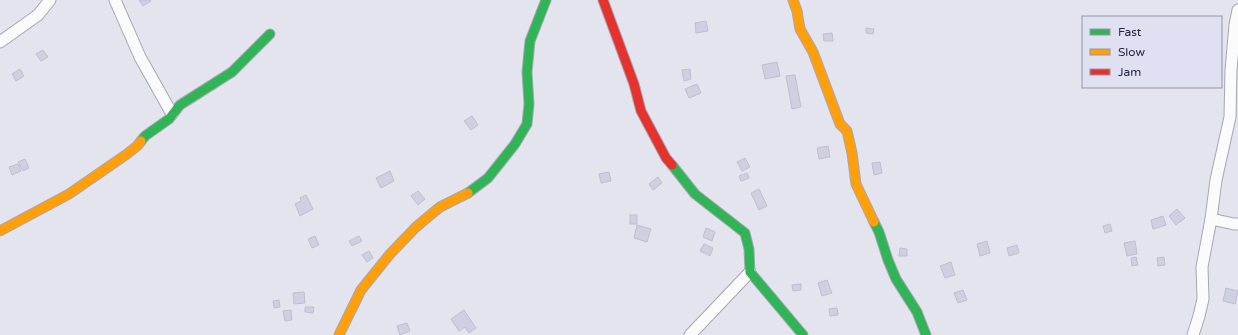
<svg xmlns="http://www.w3.org/2000/svg" width="1238" height="335" font-family="'Varela Round',sans-serif">
<style>
.building{fill:#cecfe0;stroke:#bebfd1}
.lines{fill:none;stroke-linecap:round;stroke-linejoin:round}
.street-casing{stroke:#a6a6b8;stroke-width:13}
.fast-casing{stroke:#a6a6b8;stroke-width:11}
.slow-casing{stroke:#a6a6b8;stroke-width:11}
.jam-casing{stroke:#a6a6b8;stroke-width:11}
.street{stroke:#fbfbfc;stroke-width:11}
.fast{stroke:#30b455;stroke-width:9}
.slow{stroke:#ff9f0a;stroke-width:9}
.jam{stroke:#e5322d;stroke-width:9}
</style>
<rect width="100%" height="100%" fill="#e3e4ed"/>
<g class="building">
<path d="M 139,0 L 150,0 L 151,1 L 143,6 Z"/>
<path d="M 706,21 L 708,31 L 696,33 L 695,23 Z"/>
<path d="M 866,28 L 874,29 L 873,34 L 866,33 Z"/>
<path d="M 832,33 L 833,41 L 824,41 L 823,34 Z"/>
<path d="M 43,50 L 48,57 L 41,61 L 36,54 Z"/>
<path d="M 777,62 L 780,76 L 765,79 L 762,65 Z"/>
<path d="M 20,69 L 24,76 L 16,81 L 12,74 Z"/>
<path d="M 690,69 L 691,79 L 684,81 L 682,70 Z"/>
<path d="M 795,75 L 801,107 L 792,109 L 786,76 Z"/>
<path d="M 697,84 L 701,93 L 689,98 L 685,89 Z"/>
<path d="M 472,116 L 478,125 L 471,130 L 464,121 Z"/>
<path d="M 828,146 L 830,157 L 819,159 L 817,148 Z"/>
<path d="M 745,158 L 750,167 L 742,171 L 737,162 Z"/>
<path d="M 25,159 L 29,168 L 23,171 L 18,162 Z"/>
<path d="M 880,162 L 882,173 L 874,175 L 872,163 Z"/>
<path d="M 18,164 L 21,171 L 12,175 L 9,167 Z"/>
<path d="M 390,171 L 394,181 L 381,188 L 376,178 Z"/>
<path d="M 609,172 L 611,181 L 601,183 L 599,174 Z"/>
<path d="M 747,173 L 749,178 L 741,181 L 739,176 Z"/>
<path d="M 658,177 L 662,183 L 653,190 L 649,184 Z"/>
<path d="M 759,189 L 767,206 L 759,210 L 751,193 Z"/>
<path d="M 418,191 L 425,199 L 418,205 L 411,196 Z"/>
<path d="M 306,195 L 313,209 L 300,216 L 295,204 L 301,201 L 300,198 Z"/>
<path d="M 1177,209 L 1185,218 L 1176,225 L 1169,216 Z"/>
<rect x="630" y="215" width="7" height="9"/>
<path d="M 1163,216 L 1166,225 L 1153,229 L 1151,220 Z"/>
<path d="M 1110,224 L 1112,231 L 1105,233 L 1103,226 Z"/>
<path d="M 637,225 L 651,229 L 647,242 L 634,238 Z"/>
<path d="M 706,228 L 715,232 L 712,241 L 703,237 Z"/>
<path d="M 315,236 L 319,245 L 312,248 L 308,239 Z"/>
<path d="M 359,236 L 362,241 L 352,246 L 349,241 Z"/>
<path d="M 987,241 L 990,253 L 980,256 L 977,244 Z"/>
<path d="M 1135,241 L 1137,254 L 1127,256 L 1124,243 Z"/>
<path d="M 704,244 L 713,248 L 710,256 L 700,251 Z"/>
<path d="M 1017,245 L 1019,253 L 1009,256 L 1007,248 Z"/>
<path d="M 900,248 L 907,249 L 907,256 L 899,256 Z"/>
<path d="M 369,251 L 373,258 L 367,262 L 362,255 Z"/>
<path d="M 1136,257 L 1138,265 L 1132,266 L 1131,258 Z"/>
<path d="M 1164,257 L 1165,265 L 1158,266 L 1157,258 Z"/>
<path d="M 951,262 L 955,275 L 945,278 L 940,266 Z"/>
<path d="M 827,280 L 832,293 L 822,296 L 818,283 Z"/>
<path d="M 801,284 L 801,290 L 793,291 L 792,285 Z"/>
<path d="M 1226,288 L 1238,291 L 1235,304 L 1223,301 Z"/>
<path d="M 963,290 L 967,300 L 958,303 L 954,293 Z"/>
<path d="M 304,292 L 305,303 L 294,304 L 293,293 Z"/>
<path d="M 279,300 L 280,307 L 274,308 L 273,301 Z"/>
<path d="M 305,307 L 314,307 L 313,313 L 305,312 Z"/>
<path d="M 837,308 L 838,315 L 830,316 L 829,309 Z"/>
<path d="M 291,310 L 292,320 L 285,321 L 283,311 Z"/>
<path d="M 464,310 L 476,328 L 469,333 L 465,327 L 459,331 L 451,319 Z"/>
<path d="M 407,323 L 410,331 L 400,335 L 397,326 Z"/>
</g>
<g class="lines">
<g class="street-casing">
<g id="street">
<path d="M 115,0 L 140,57 L 172,114"/>
<path d="M 0,42 L 38,15 L 50,0"/>
<path d="M 1211,219 L 1234,224 L 1238,224"/>
<path d="M 690,335 L 750,272"/>
<path d="M 1193,335 L 1199,316 L 1203,299 L 1202,267 L 1211,219 L 1216,180 L 1230,117 L 1231,70 L 1235,25 L 1238,10"/>
</g>
</g>
<g class="fast-casing">
<g id="fast">
<path d="M 141,141 L 145,136 L 169,119 L 180,105 L 232,72 L 270,34"/>
<path d="M 672,165 L 695,194 L 745,233 L 749,249 L 750,272 L 803,335"/>
<path d="M 468,193 L 488,178 L 515,144 L 527,124 L 529,104 L 527,72 L 530,41 L 546,0"/>
<path d="M 874,222 L 879,232 L 888,260 L 896,279 L 917,312 L 926,335"/>
</g>
</g>
<g class="slow-casing">
<g id="slow">
<path d="M 793,0 L 797,11 L 800,29 L 813,52 L 840,124 L 847,131 L 852,153 L 856,184 L 874,222"/>
<path d="M 0,231 L 69,194 L 127,154 L 137,146 L 141,141"/>
<path d="M 339,335 L 361,290 L 390,254 L 416,227 L 440,207 L 468,193"/>
</g>
</g>
<g class="jam-casing">
<path id="jam" d="M 603,0 L 634,84 L 641,111 L 666,158 L 672,165"/>
</g>
<use href="#street" class="street"/>
<use href="#fast" class="fast"/>
<use href="#slow" class="slow"/>
<use href="#jam" class="jam"/>
</g>
<rect x="1082" y="16" width="140" height="72" fill="#dfe0f1" stroke="#9596ac"/>
<rect x="1090" y="29" width="20" height="6" fill="#30b455" stroke="#9596ac"/>
<text x="1118" y="36" font-size="12" fill="#252644">Fast</text>
<rect x="1090" y="49" width="20" height="6" fill="#ff9f0a" stroke="#9596ac"/>
<text x="1118" y="56" font-size="12" fill="#252644">Slow</text>
<rect x="1090" y="69" width="20" height="6" fill="#e5322d" stroke="#9596ac"/>
<text x="1118" y="76" font-size="12" fill="#252644">Jam</text>
</svg>
